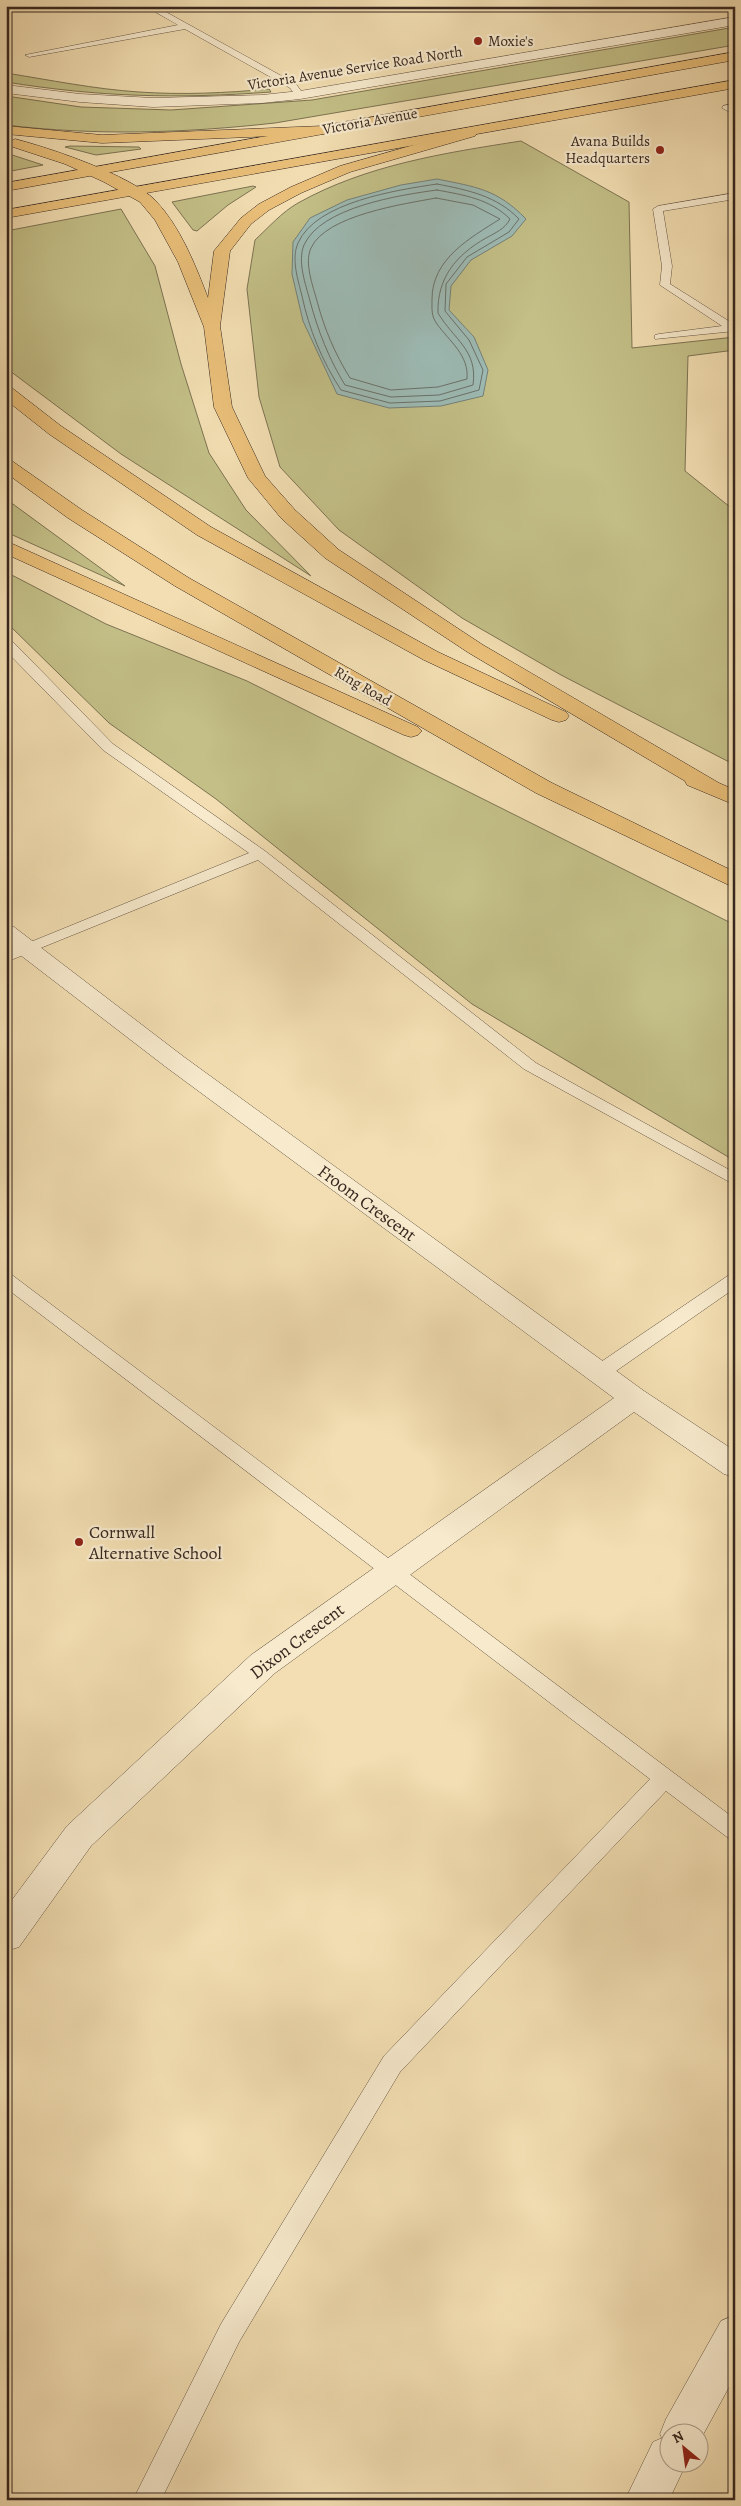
<svg xmlns="http://www.w3.org/2000/svg" width="741" height="2506" font-family="Alegreya,serif">
<style>
.green{fill:#c3bf87;stroke:#7d7353}
.water{fill:#9dbbb5;stroke:#748079}
.lines{fill:none;stroke-linecap:round;stroke-linejoin:round}
.shore{stroke:#6a716a;stroke-width:1}
.service-casing{stroke:#654;stroke-width:1}
.minor-casing{stroke:#654;stroke-width:1}
.tertiary-casing{stroke:#654;stroke-width:1}
.trunk-casing{stroke:#37271f;stroke-width:1}
.motorway-casing{stroke:#37271f;stroke-width:1}
.service{fill:#f7eacd;fill-rule:evenodd}
.minor{fill:#f7eacd;fill-rule:evenodd}
.tertiary{fill:#f7eacd;fill-rule:evenodd}
.trunk{fill:#e9bf79;fill-rule:evenodd}
.motorway{fill:#e9bf79;fill-rule:evenodd}
.poi-dot{fill:#8f2418;stroke:#f7eacd;stroke-width:2}
.labels{text-anchor:middle;dominant-baseline:central;stroke-width:4.5;stroke-linejoin:round;paint-order:stroke}
.far-poi-label{font-size:15px;fill:#37271f;stroke:#f7eacd;text-anchor:start}
.far-street-label{font-size:15px;fill:#37271f;stroke:#f7eacd}
.street-label{font-size:18px;fill:#37271f;stroke:#f7eacd}
.poi-label{font-size:18px;fill:#37271f;stroke:#f7eacd;text-anchor:start}
</style>
<rect width="100%" height="100%" fill="#f2deb2"/>
<filter id="stains"><feTurbulence type="fractalNoise" baseFrequency=".004" numOctaves="4"/><feColorMatrix values="0 0 0 0 .2 0 0 0 0 .09 0 0 0 0 .02 0 0 0 .5 -.17"/></filter>
<radialGradient id="worn" r=".72"><stop offset=".6" stop-color="#630" stop-opacity="0"/><stop offset="1" stop-color="#630" stop-opacity=".3"/></radialGradient>
<g class="green">
<path d="M 735,27 L 735,45 L 275,123 C 185,133 96,136 6,125 L 6,96 L 81,107 L 171,110 L 312,100 Z"/>
<path d="M 6,73 C 50,80 94,89 139,92 C 183,95 226,93 269,89 L 271,92 C 177,99 99,97 6,82 Z"/>
<path d="M 521,141 L 629,202 L 632,348 L 735,337 L 735,350 L 688,356 L 685,471 L 735,511 L 735,765 L 561,675 L 462,618 L 339,530 L 280,467 L 259,397 L 247,289 L 255,240 C 268,228 282,212 298,203 C 366,165 444,153 521,141 Z"/>
<path d="M 70,146 L 139,147 L 141,149 L 96,155 L 65,147 Z"/>
<path d="M 6,153 L 43,165 L 6,172 Z"/>
<path d="M 253,186 L 256,187 L 228,205 L 197,231 L 193,230 L 172,202 Z"/>
<path d="M 121,209 L 155,266 L 181,364 L 209,453 L 246,510 L 311,576 L 121,454 L 6,368 L 6,231 Z"/>
<path d="M 6,499 L 125,586 L 6,532 Z"/>
<path d="M 6,572 L 106,624 L 247,681 L 735,925 L 735,1161 L 472,1004 L 216,799 L 109,723 L 6,622 Z"/>
</g>
<path class="water" d="M 437,179 C 476,187 497,189 526,219 L 512,236 L 471,260 L 451,286 L 449,310 L 474,337 L 488,370 L 483,396 L 441,406 L 389,408 L 337,394 L 303,321 L 292,274 L 293,242 L 310,218 L 347,200 L 401,185 Z"/>
<g class="lines">
<g class="shore">
<path d="M 437,184 C 468,190 497,196 519,219 L 509,232 L 467,257 L 446,284 L 445,311 L 469,340 L 483,370 L 479,390 L 440,401 L 390,403 L 341,390 C 322,361 309,329 302,296 C 298,280 291,259 298,243 C 316,202 397,190 437,184 Z"/>
<path d="M 437,190 C 464,195 490,199 510,219 C 505,229 495,233 486,238 C 456,255 437,278 438,313 C 454,340 478,350 473,385 L 439,395 L 391,397 L 345,385 C 329,359 318,331 310,301 C 306,285 297,262 304,245 C 321,207 400,195 437,190 Z"/>
<path d="M 436,198 L 473,205 L 500,219 C 470,238 432,259 432,299 C 432,309 431,316 437,324 C 450,342 469,355 467,379 L 438,387 L 391,390 L 350,378 C 335,354 324,328 317,301 C 313,286 304,263 311,248 C 326,215 404,204 436,198 Z"/>
</g>
<g class="service-casing">
<g id="service">
<path d="M 145,6 L 155,6 L 296,84 L 304,95 L 297,97 L 290,88 L 185,29 L 29,57 L 25,55 L 178,25 Z"/>
<path d="M 735,103 L 735,115 L 722,108 L 723,106 Z"/>
<path d="M 735,193 L 735,199 L 663,211 L 672,266 L 670,284 L 735,325 L 735,331 L 655,339 L 655,335 L 659,334 L 722,326 L 660,285 L 662,266 L 653,209 L 658,206 Z"/>
<path d="M 6,639 L 11,640 L 113,744 L 265,851 L 536,1063 L 735,1173 L 735,1185 L 524,1069 L 258,860 L 6,962 L 6,952 L 249,853 L 103,750 L 6,651 Z"/>
<path d="M 6,1273 L 12,1275 L 735,1819 L 735,1840 L 727,1837 L 666,1791 L 400,2072 L 239,2342 L 161,2500 L 133,2500 L 221,2324 L 384,2056 L 650,1779 L 6,1288 Z"/>
<path d="M 735,1273 L 735,1288 L 606,1378 L 599,1379 L 592,1378 L 590,1373 L 592,1368 L 729,1275 Z"/>
</g>
</g>
<g class="minor-casing">
<g id="minor">
<path d="M 6,925 L 14,927 L 184,1057 L 644,1391 L 735,1451 L 735,1477 L 724,1474 L 634,1412 L 275,1673 L 91,1846 L 19,1947 L 6,1951 L 6,1908 L 67,1826 L 251,1655 L 614,1398 L 166,1067 L 6,944 Z"/>
<path d="M 735,2315 L 735,2376 L 698,2444 L 698,2434 L 668,2434 L 668,2464 L 686,2464 L 669,2500 L 625,2500 L 653,2442 L 662,2438 L 660,2434 L 666,2419 L 721,2321 Z"/>
</g>
</g>
<g class="tertiary-casing">
<path id="tertiary" d="M 735,17 L 735,25 L 300,99 L 262,103 L 153,107 L 80,102 L 6,93 L 6,85 L 80,94 L 153,98 L 262,95 L 300,91 Z"/>
</g>
<g class="trunk-casing">
<g id="trunk">
<path d="M 735,52 L 735,60 L 6,191 L 6,183 Z"/>
<path d="M 735,80 L 735,88 L 6,218 L 6,210 Z"/>
</g>
</g>
<g class="motorway-casing">
<g id="motorway">
<path d="M 6,126 L 102,135 L 323,126 L 330,130 L 323,134 L 102,143 L 6,134 Z"/>
<path d="M 470,129 L 477,133 L 475,136 L 350,172 L 301,193 L 269,210 L 251,224 L 230,251 L 220,326 L 232,407 L 265,476 L 295,510 L 339,550 L 483,645 L 719,783 L 735,790 L 735,805 L 687,785 L 685,781 L 469,653 L 325,558 L 281,518 L 248,478 L 214,407 L 204,327 L 178,262 L 155,220 L 140,202 L 104,182 L 65,164 L 10,146 L 8,143 L 15,139 C 50,148 130,175 155,200 C 180,226 195,264 208,298 L 214,251 L 241,218 L 259,204 L 291,187 L 340,166 Z"/>
<path d="M 6,387 L 12,388 L 61,426 L 211,527 L 438,652 L 566,712 L 569,716 L 566,720 L 559,722 L 552,720 L 424,660 L 197,535 L 49,434 L 6,400 Z"/>
<path d="M 6,460 L 12,461 L 82,510 L 189,578 L 552,783 L 735,872 L 735,888 L 536,793 L 175,586 L 68,518 L 6,473 Z"/>
<path d="M 6,541 L 418,727 L 422,731 L 418,735 L 411,737 L 404,735 L 6,554 Z"/>
</g>
</g>
<use href="#service" class="service"/>
<use href="#minor" class="minor"/>
<use href="#tertiary" class="tertiary"/>
<use href="#trunk" class="trunk"/>
<use href="#motorway" class="motorway"/>
</g>
<g class="poi-dot">
<circle cx="478" cy="41" r="5"/>
<circle cx="660" cy="150" r="5"/>
<circle cx="79" cy="1542" r="5"/>
</g>
<g class="labels">
<g class="far-poi-label">
<text x="488" y="41">Moxie's</text>
<text x="650" y="141" text-anchor="end">Avana Builds<tspan x="650" dy="17">Headquarters</tspan></text>
</g>
<g class="far-street-label">
<text transform="translate(355 68) rotate(-9)">Victoria Avenue Service Road North</text>
<text transform="translate(370 121) rotate(-10)">Victoria Avenue</text>
<text transform="translate(363 686) rotate(30)">Ring Road</text>
</g>
<g class="street-label">
<text transform="translate(367 1203) rotate(36)">Froom Crescent</text>
<text transform="translate(297 1641) rotate(-37)">Dixon Crescent</text>
</g>
<g class="poi-label">
<text x="89" y="1532">Cornwall<tspan x="89" dy="21">Alternative School</tspan></text>
</g>
</g>
<rect width="741" height="2506" fill="none" stroke="#f2deb2" stroke-width="25"/>
<rect x="8" y="8" width="726" height="2491" fill="none" stroke="#37271f" stroke-width="2.5"/>
<rect x="12" y="12" width="716" height="2481" fill="none" stroke="#37271f"/>
<g transform="translate(684 2448) rotate(331)"><circle r="24" fill="#f7eacd" stroke="#aa9c87"/>
<path d="M0-4L9 19L0 12L-9 19Z" fill="#8f2418"/>
<text y="-8" font-size="14" font-weight="bold" text-anchor="middle" fill="#37271f">N</text>
</g>
<rect width="100%" height="100%" filter="url(#stains)"/>
<rect width="100%" height="100%" fill="url(#worn)"/>
</svg>
